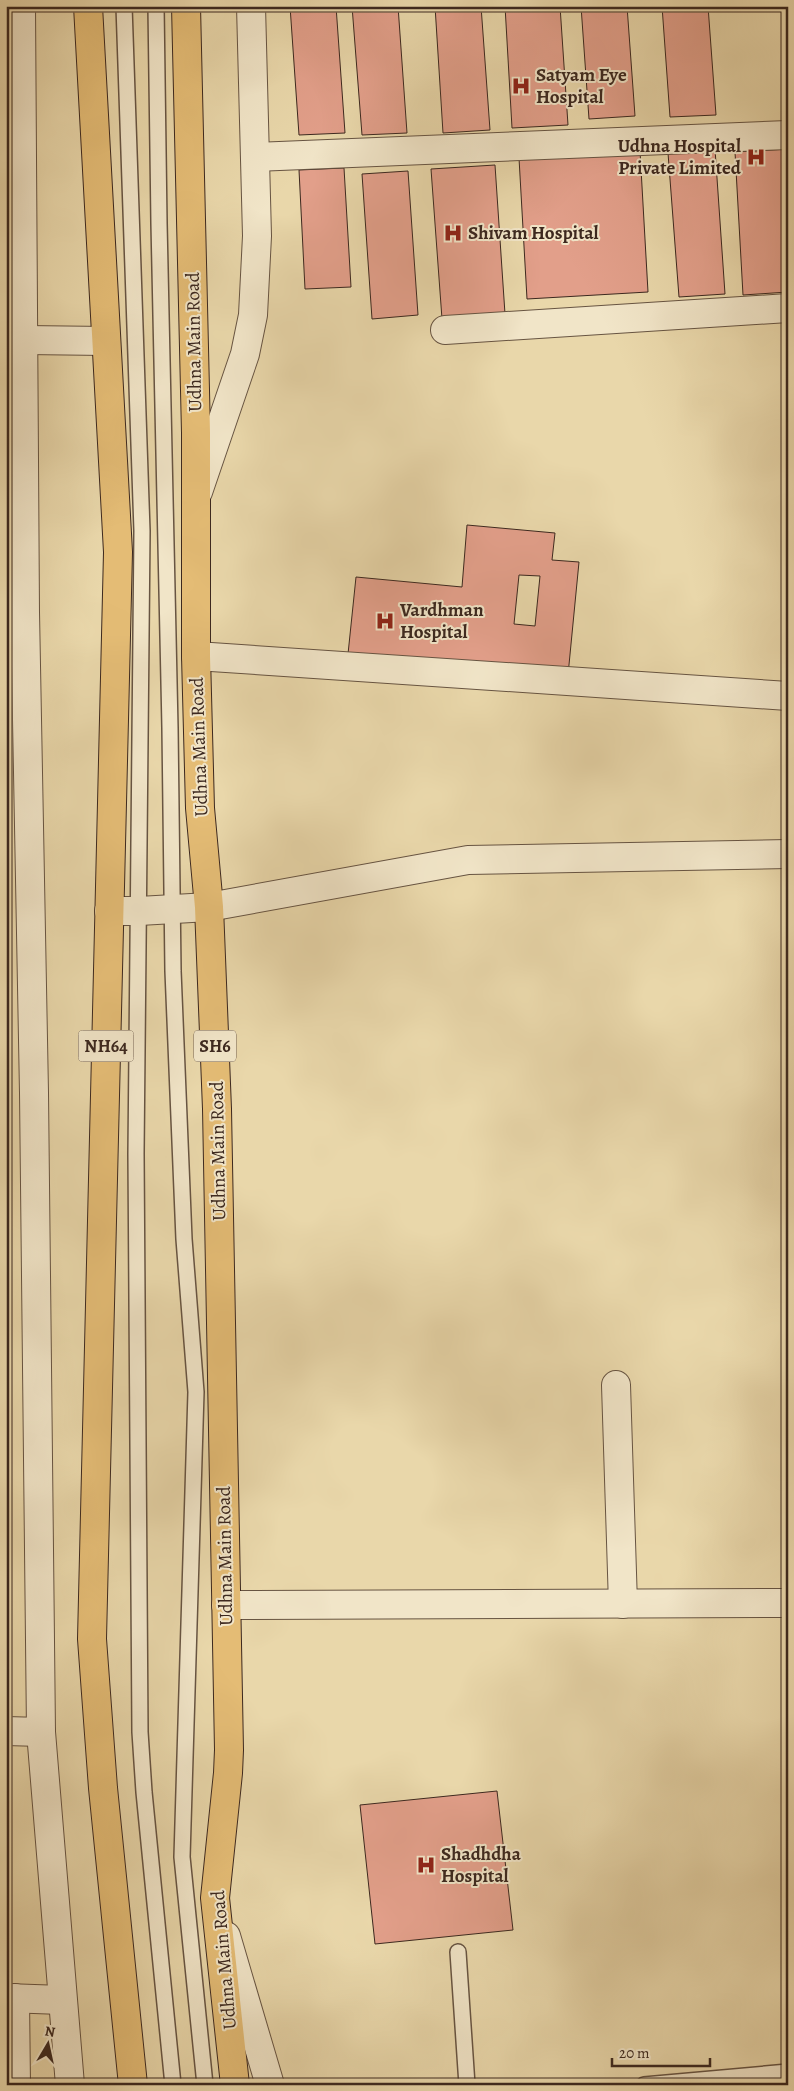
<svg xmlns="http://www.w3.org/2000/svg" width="794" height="2091" font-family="Alegreya,serif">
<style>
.building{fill:#e29f8a;stroke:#3c281f;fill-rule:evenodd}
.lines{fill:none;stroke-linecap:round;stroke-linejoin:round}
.service-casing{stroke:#675442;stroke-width:18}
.minor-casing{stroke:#675442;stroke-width:30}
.tertiary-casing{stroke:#675442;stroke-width:30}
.trunk-casing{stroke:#3c281f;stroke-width:30}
.service{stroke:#f1e5c8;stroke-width:15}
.minor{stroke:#f1e5c8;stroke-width:28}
.tertiary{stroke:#f1e5c8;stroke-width:28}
.trunk{stroke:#e4bc75;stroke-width:28}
.labels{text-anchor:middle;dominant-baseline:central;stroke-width:4;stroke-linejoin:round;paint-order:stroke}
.shield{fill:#f1e5c8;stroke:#726152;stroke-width:1}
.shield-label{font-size:18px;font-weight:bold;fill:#3c281f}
.poi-label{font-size:19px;font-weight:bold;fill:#3c281f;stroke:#f1e5c8;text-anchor:start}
.street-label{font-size:19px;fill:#3c281f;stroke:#f1e5c8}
</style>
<rect width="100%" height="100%" fill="#e9d7aa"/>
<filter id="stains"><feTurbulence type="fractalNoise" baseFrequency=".004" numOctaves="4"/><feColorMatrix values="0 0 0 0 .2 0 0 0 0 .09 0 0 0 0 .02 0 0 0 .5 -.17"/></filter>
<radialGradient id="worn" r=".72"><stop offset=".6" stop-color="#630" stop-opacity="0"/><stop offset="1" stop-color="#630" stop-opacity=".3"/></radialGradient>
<g class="building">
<path d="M 290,6 L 336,6 L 345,133 L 299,135 Z"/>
<path d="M 352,6 L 398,6 L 407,133 L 362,135 Z"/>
<path d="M 435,6 L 481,6 L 490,130 L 443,133 Z"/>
<path d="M 505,6 L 560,6 L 568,125 L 512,128 Z"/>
<path d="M 581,6 L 627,6 L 635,116 L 589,119 Z"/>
<path d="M 662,6 L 708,6 L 716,115 L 670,117 Z"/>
<path d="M 715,149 L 725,294 L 679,297 L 668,153 Z"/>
<path d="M 788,149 L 788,292 L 743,295 L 735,152 Z"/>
<path d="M 640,151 L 648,292 L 527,299 L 519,158 Z"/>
<path d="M 495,165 L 505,314 L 442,319 L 431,169 Z"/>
<path d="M 344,168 L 351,287 L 305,289 L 299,170 Z"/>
<path d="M 408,171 L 418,315 L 372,319 L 362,174 Z"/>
<path d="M 467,525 L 555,533 L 552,560 L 579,562 L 568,675 L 348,654 L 356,577 L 462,587 ZM 519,575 L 540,576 L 535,626 L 514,624 Z"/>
<path d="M 497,1791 L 513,1930 L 375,1944 L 360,1805 Z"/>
</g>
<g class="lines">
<g class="service-casing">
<g id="service">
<path d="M 124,6 L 142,531 L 136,1154 L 140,1732 L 144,1792 L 173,2085"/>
<path d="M 156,6 L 159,223 L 170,728 L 173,971 L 184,1239 L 196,1392 L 182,1857 L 205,2085"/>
<path d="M 458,1952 L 467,2085"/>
<path d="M 644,2085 L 788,2072"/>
</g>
</g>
<g class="minor-casing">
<g id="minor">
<path d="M 255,157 L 788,135"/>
<path d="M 445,330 L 788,308"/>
<path d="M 196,656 L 788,696"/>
<path d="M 109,911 L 139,911 L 209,907 L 468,860 L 788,854"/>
<path d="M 616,1385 L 623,1604"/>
<path d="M 226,1605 L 788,1603"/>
<path d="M 6,1731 L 41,1732"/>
<path d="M 6,1998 L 62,2000"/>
<path d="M 15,1998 L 16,2085"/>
</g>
</g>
<g class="tertiary-casing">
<g id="tertiary">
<path d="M 21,6 L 25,612 L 34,1093 L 41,1732 L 70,2085"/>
<path d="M 25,340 L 106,341"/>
<path d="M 198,492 L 245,354 L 253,315 L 257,236 L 251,6"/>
<path d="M 226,1936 L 270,2085"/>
</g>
</g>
<g class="trunk-casing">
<g id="trunk">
<path d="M 88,6 L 118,552 L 92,1639 L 103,1788 L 133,2085"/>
<path d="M 186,6 L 196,433 L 196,656 L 200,808 L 209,907 L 217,1109 L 229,1750 L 228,1773 L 215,1898 L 235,2085"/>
</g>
</g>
<use href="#service" class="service"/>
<use href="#minor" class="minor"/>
<use href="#tertiary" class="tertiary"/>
<use href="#trunk" class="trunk"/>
</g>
<defs>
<g id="hospital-bare" transform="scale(1.5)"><path d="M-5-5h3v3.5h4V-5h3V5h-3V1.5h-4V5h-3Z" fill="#8f2418" stroke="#f1e5c8" stroke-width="2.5" paint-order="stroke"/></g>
</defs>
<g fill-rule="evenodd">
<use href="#hospital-bare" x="521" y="86"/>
<use href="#hospital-bare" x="756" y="157"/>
<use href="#hospital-bare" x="453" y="233"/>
<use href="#hospital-bare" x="385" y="621"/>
<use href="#hospital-bare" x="426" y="1865"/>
</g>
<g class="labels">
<g class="shield">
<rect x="78.5" y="1030.5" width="55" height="31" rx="4"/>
<rect x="194" y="1030.5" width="42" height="31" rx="4"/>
</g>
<g class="shield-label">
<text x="106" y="1046">NH64</text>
<text x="215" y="1046">SH6</text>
</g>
<g class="poi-label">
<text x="536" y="75">Satyam Eye<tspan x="536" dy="22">Hospital</tspan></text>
<text x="741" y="146" text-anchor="end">Udhna Hospital<tspan x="741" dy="22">Private Limited</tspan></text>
<text x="468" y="233">Shivam Hospital</text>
<text x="400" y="610">Vardhman<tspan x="400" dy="22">Hospital</tspan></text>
<text x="441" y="1854">Shadhdha<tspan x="441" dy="22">Hospital</tspan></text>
</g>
<g class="street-label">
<text transform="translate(194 342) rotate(-91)">Udhna Main Road</text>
<text transform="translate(199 747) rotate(-92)">Udhna Main Road</text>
<text transform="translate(218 1151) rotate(-91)">Udhna Main Road</text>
<text transform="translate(225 1556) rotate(-91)">Udhna Main Road</text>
<text transform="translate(224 1960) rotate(-95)">Udhna Main Road</text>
</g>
</g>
<rect width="794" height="2091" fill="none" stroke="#e9d7aa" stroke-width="25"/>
<rect x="8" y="8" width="779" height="2076" fill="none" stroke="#3c281f" stroke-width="2.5"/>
<rect x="12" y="12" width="769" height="2066" fill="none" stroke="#3c281f"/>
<g transform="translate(48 2044) rotate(9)" stroke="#f1e5c8" stroke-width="4" paint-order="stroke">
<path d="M0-4L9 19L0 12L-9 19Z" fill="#3c281f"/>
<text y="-8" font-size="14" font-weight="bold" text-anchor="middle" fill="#3c281f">N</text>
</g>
<path d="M612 2058v8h98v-8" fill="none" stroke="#3c281f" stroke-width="2.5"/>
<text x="619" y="2058" font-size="15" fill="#3c281f" stroke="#f1e5c8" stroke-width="4" paint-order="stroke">20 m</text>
<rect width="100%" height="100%" filter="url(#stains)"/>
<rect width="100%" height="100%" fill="url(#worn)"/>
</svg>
